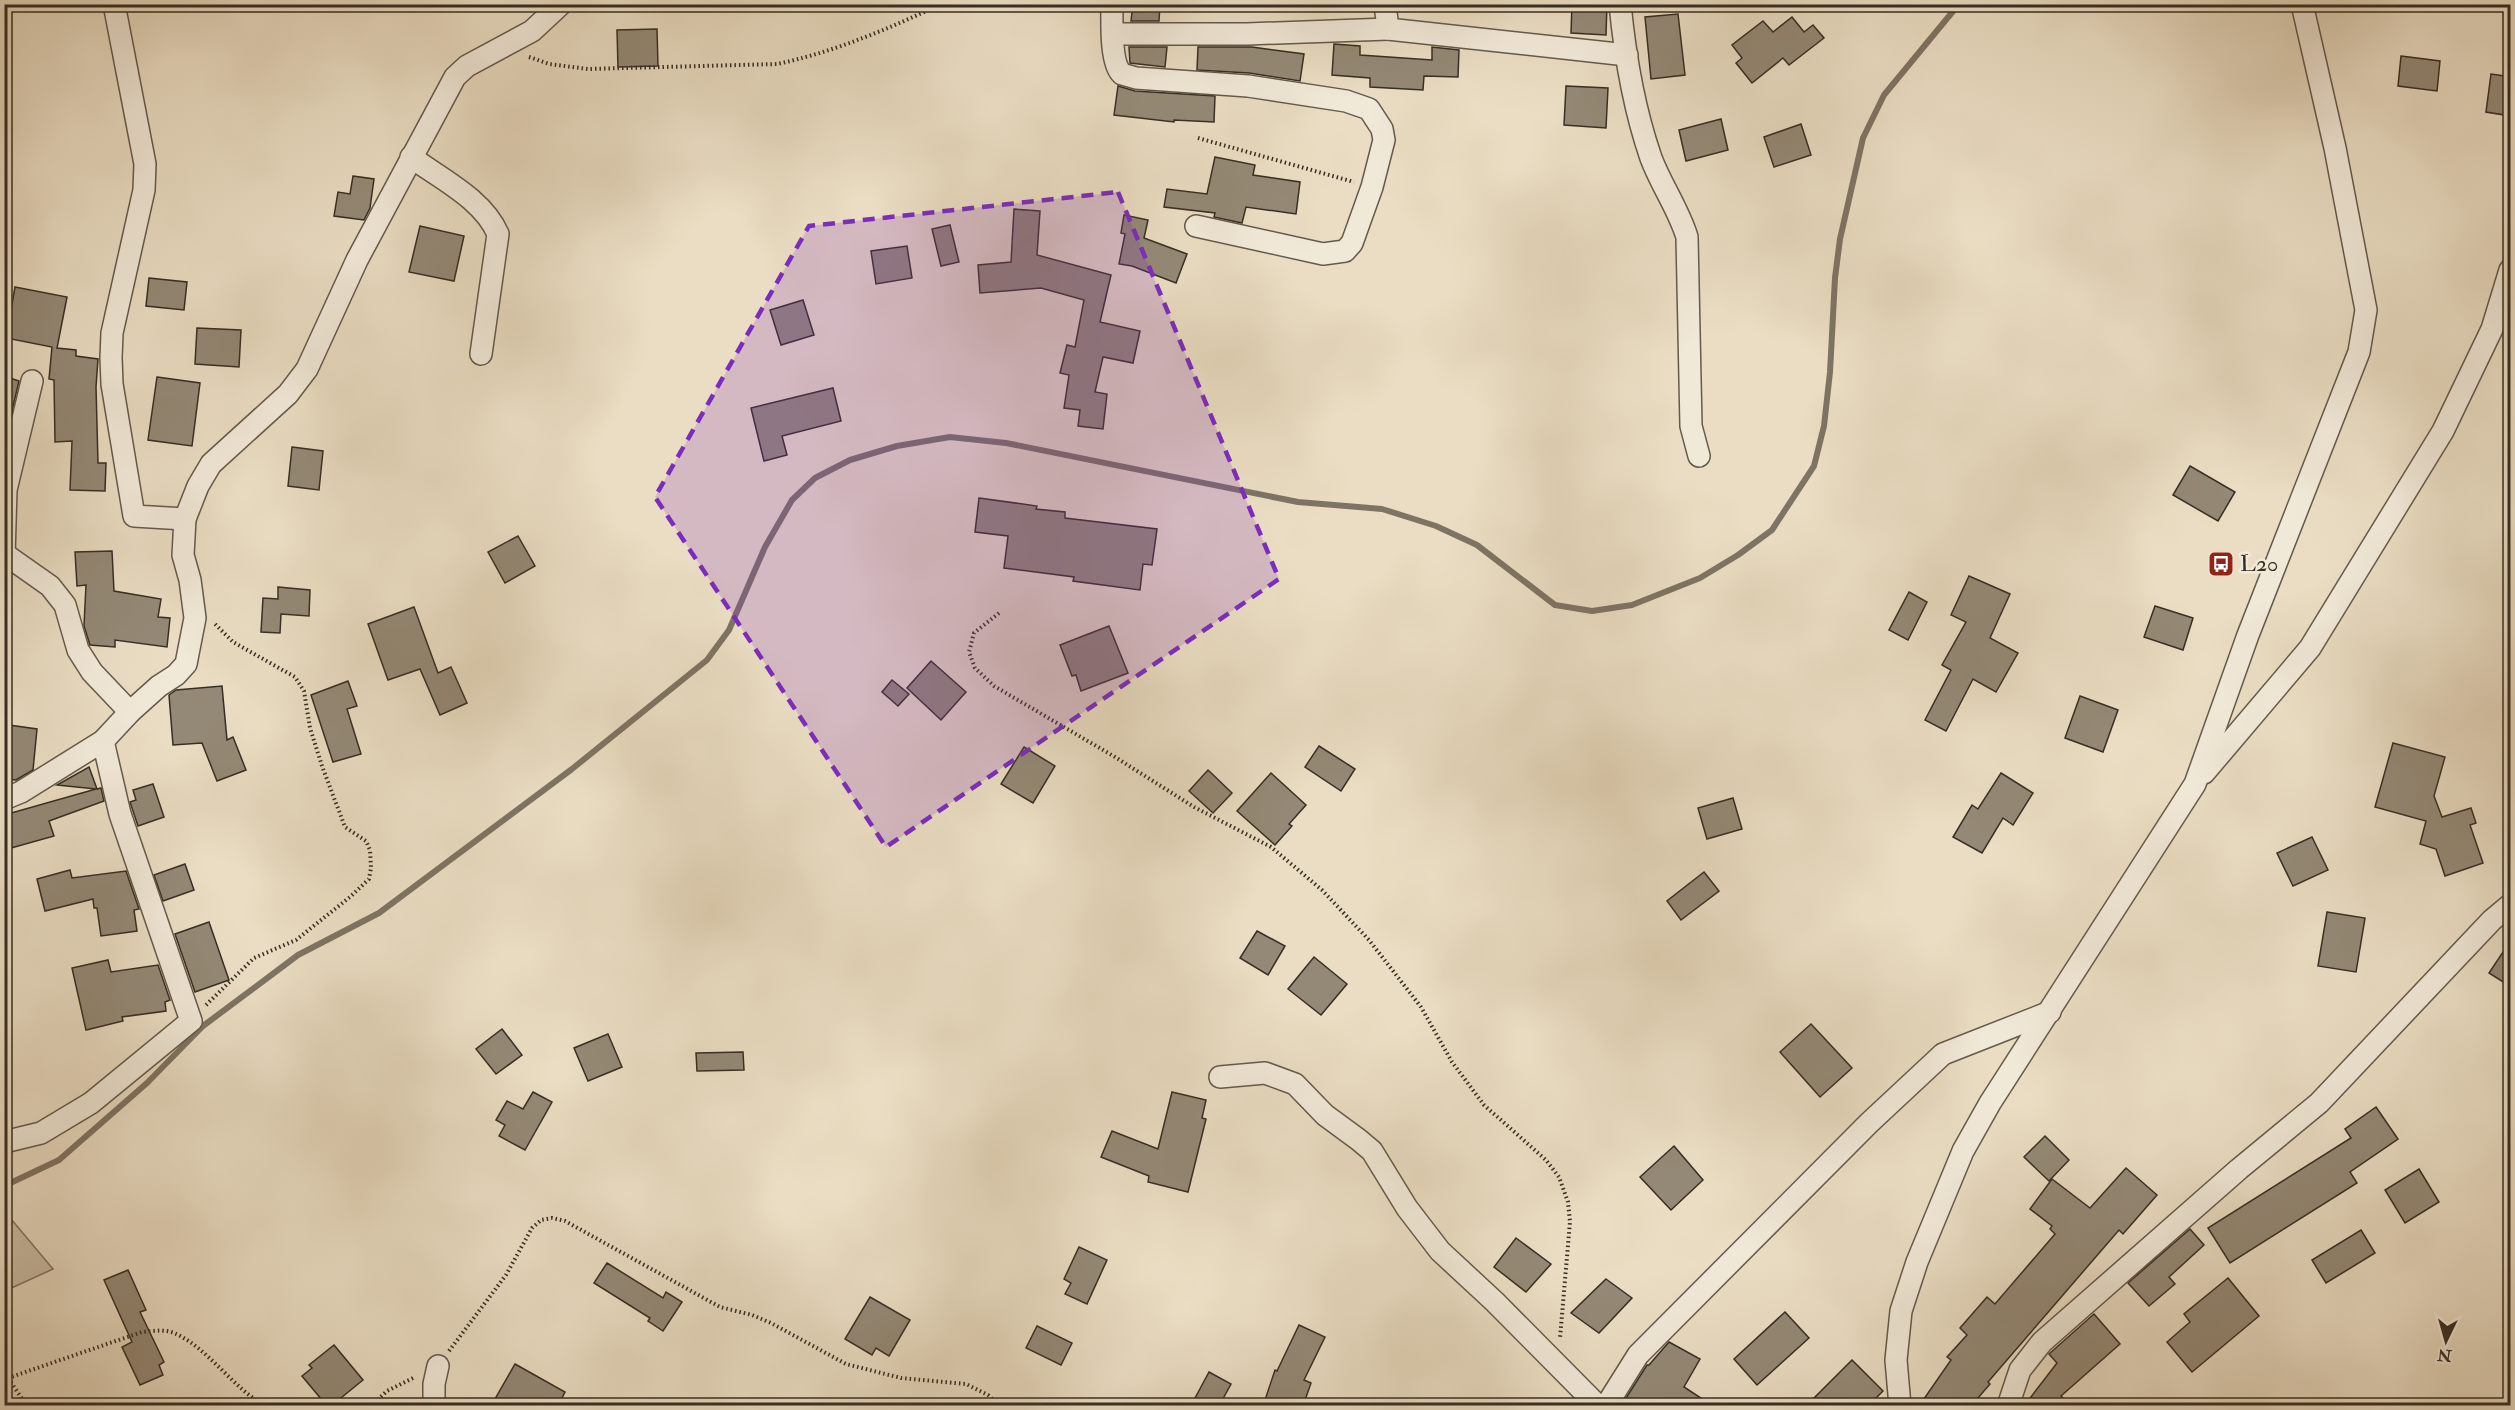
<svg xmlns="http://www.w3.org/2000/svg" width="2515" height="1410" font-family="'IM FELL Double Pica',serif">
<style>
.green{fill:#ccbfa8;stroke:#827666;stroke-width:1.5}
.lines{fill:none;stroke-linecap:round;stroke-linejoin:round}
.stream{stroke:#7e7463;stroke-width:6}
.building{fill:#948976;stroke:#372e23;stroke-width:1.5}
.minor-casing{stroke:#645a4b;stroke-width:24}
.path{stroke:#372e23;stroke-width:4;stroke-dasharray:1.5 3;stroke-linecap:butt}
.minor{stroke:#f1e9d8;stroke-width:21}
.marked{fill:#7b2cbf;fill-opacity:0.2;stroke:#7b2cbf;stroke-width:4.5;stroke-dasharray:12 8;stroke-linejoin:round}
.labels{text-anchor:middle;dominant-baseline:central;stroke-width:5;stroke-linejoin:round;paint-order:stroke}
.poi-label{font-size:22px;fill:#372e23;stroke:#f1e9d8;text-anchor:start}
</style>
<rect width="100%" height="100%" fill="#eaddc3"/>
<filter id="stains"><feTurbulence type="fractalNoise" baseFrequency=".00333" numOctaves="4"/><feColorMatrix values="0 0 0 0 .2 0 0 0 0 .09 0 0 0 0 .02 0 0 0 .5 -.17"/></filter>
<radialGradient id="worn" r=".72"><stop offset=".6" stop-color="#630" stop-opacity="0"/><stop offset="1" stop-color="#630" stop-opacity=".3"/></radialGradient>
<path class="green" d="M 5,1217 L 11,1219 L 53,1269 L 5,1291 Z"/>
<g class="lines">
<path class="stream" d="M 4,1186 L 59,1160 L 147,1083 L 203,1026 L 298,955 L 379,913 L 572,769 L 707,660 L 729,630 L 765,547 L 792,500 L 815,478 L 850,460 L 897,446 L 950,437 L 1006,443 L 1298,502 L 1382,509 L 1436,526 L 1477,545 L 1555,605 L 1592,611 L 1632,605 L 1700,578 L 1738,555 L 1772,530 L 1814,466 L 1824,426 L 1830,372 L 1835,278 L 1840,239 L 1863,138 L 1884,95 L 1959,4"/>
</g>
<g class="building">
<path d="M 1133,4 L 1160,4 L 1159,21 L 1131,21 Z"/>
<path d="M 1572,4 L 1607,4 L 1606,35 L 1571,33 Z"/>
<path d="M 1678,14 L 1685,75 L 1651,79 L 1645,17 Z"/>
<path d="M 1792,17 L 1804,32 L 1813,25 L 1824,38 L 1789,65 L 1783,58 L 1752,83 L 1736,63 L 1742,58 L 1732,45 L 1763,21 L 1773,32 Z"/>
<path d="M 657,29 L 658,66 L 618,67 L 617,30 Z"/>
<path d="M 1334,44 L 1360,46 L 1360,55 L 1432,60 L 1432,47 L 1459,50 L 1458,77 L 1424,76 L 1423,90 L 1370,87 L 1370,78 L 1332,75 Z"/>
<path d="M 1129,47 L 1167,47 L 1165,67 L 1130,63 Z"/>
<path d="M 1198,47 L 1252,47 L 1304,54 L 1300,81 L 1249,73 L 1197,70 Z"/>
<path d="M 2401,56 L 2440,61 L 2437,91 L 2398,86 Z"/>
<path d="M 2491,74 L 2511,77 L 2511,116 L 2486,112 Z"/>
<path d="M 1118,86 L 1135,91 L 1215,96 L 1214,122 L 1174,120 L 1174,122 L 1114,115 Z"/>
<path d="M 1566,86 L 1608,88 L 1606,128 L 1564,125 Z"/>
<path d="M 1721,119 L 1728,150 L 1686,161 L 1679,130 Z"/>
<path d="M 1801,124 L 1811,155 L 1774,167 L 1764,137 Z"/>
<path d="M 1215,157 L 1255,165 L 1253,175 L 1300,182 L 1296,214 L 1246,207 L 1242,223 L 1214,217 L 1215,213 L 1164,207 L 1167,189 L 1207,194 Z"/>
<path d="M 353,176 L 374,179 L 370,208 L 364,220 L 334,216 L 338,192 L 350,194 Z"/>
<path d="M 1014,209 L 1040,211 L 1037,255 L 1111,275 L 1100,322 L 1140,331 L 1133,363 L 1103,357 L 1095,392 L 1107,394 L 1103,429 L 1078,426 L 1080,410 L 1064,408 L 1069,375 L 1060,373 L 1067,345 L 1075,347 L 1084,300 L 1041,288 L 980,293 L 978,265 L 1011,262 Z"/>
<path d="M 1124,215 L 1148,220 L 1144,238 L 1187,254 L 1176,283 L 1132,266 L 1119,264 L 1125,234 L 1121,233 Z"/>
<path d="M 950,225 L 959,262 L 941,266 L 932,229 Z"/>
<path d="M 420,226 L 464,236 L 454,281 L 409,272 Z"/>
<path d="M 907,246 L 912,278 L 876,284 L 871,251 Z"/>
<path d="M 149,278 L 187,282 L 184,310 L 146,306 Z"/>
<path d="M 15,287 L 67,297 L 57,348 L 76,350 L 76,356 L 98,359 L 96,387 L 98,463 L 106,463 L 105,491 L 70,490 L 72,441 L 55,442 L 54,380 L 49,379 L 52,347 L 6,338 Z"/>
<path d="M 803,300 L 814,335 L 781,345 L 770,310 Z"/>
<path d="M 197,328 L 241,330 L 239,367 L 195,364 Z"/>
<path d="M 4,376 L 19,381 L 7,432 L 4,432 Z"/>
<path d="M 157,377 L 200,383 L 192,446 L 148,440 Z"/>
<path d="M 833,388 L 841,421 L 782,436 L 787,455 L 764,461 L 751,408 Z"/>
<path d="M 292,447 L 323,451 L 319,490 L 288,486 Z"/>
<path d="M 2190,466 L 2235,492 L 2218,521 L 2173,495 Z"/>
<path d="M 979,498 L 1037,506 L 1036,509 L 1065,512 L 1065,518 L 1157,529 L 1152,565 L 1143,564 L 1140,590 L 1073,581 L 1074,577 L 1004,568 L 1008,536 L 975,532 Z"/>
<path d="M 518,536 L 535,566 L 505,583 L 488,552 Z"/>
<path d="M 112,551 L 114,591 L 161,599 L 158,617 L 170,618 L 167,647 L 115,640 L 115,647 L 90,645 L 84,626 L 86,585 L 77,586 L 75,552 Z"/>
<path d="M 1969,576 L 2010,594 L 1990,638 L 2018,653 L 1996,692 L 1973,679 L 1946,731 L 1925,720 L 1951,670 L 1942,665 L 1966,622 L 1951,615 Z"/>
<path d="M 278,587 L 310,590 L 309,616 L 281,614 L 280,633 L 261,632 L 263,598 L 278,599 Z"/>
<path d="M 1909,592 L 1927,602 L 1908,640 L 1889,630 Z"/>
<path d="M 2155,606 L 2193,618 L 2183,650 L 2144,637 Z"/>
<path d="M 414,607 L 438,673 L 451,667 L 467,703 L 440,715 L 420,669 L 388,680 L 368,624 Z"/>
<path d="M 1109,626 L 1128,673 L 1081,691 L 1076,675 L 1072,676 L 1060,645 Z"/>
<path d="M 931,661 L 966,692 L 941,720 L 907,688 Z"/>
<path d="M 892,680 L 909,694 L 898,706 L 882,692 Z"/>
<path d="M 348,681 L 357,706 L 347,709 L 361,754 L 333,762 L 311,695 Z"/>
<path d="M 222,686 L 227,740 L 233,737 L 246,770 L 217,781 L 202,743 L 173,745 L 169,695 L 176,690 Z"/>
<path d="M 2080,696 L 2118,710 L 2103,752 L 2065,738 Z"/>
<path d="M 9,725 L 37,729 L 33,770 L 16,780 L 4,779 Z"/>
<path d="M 2393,743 L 2445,757 L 2434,796 L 2442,817 L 2471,808 L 2476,823 L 2470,825 L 2483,863 L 2445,876 L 2436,849 L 2420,844 L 2426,821 L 2375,807 Z"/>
<path d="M 1319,746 L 1355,769 L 1341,791 L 1305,767 Z"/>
<path d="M 1024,747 L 1055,766 L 1033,803 L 1001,784 Z"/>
<path d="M 89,767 L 97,789 L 101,788 L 104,801 L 49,821 L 54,836 L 4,850 L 4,815 L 96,789 L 57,785 Z"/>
<path d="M 1208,770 L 1232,793 L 1213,813 L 1189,791 Z"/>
<path d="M 1271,773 L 1306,805 L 1289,824 L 1292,826 L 1275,845 L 1237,811 Z"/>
<path d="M 2001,773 L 2033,793 L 2013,825 L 2003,818 L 1982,853 L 1953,837 L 1972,805 L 1978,809 Z"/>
<path d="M 153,784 L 164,817 L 138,826 L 130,802 L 136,800 L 133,790 Z"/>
<path d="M 1733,798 L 1742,829 L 1707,839 L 1698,808 Z"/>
<path d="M 2312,837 L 2328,870 L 2293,886 L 2277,853 Z"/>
<path d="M 185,864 L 194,890 L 163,901 L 154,875 Z"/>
<path d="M 70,870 L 72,878 L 126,871 L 139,909 L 134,910 L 137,931 L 101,936 L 97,908 L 94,908 L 93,899 L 45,911 L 37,879 Z"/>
<path d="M 1704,872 L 1719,891 L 1681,920 L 1667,901 Z"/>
<path d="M 2327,912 L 2365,918 L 2356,972 L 2318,966 Z"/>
<path d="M 209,922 L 229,980 L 195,992 L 175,934 Z"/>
<path d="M 1257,931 L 1285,946 L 1268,975 L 1240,958 Z"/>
<path d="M 2511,940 L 2511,987 L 2489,973 Z"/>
<path d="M 1314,957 L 1347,984 L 1321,1015 L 1288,989 Z"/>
<path d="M 108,960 L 111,972 L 158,965 L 170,1000 L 165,1002 L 166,1011 L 122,1017 L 123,1021 L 86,1030 L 72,968 Z"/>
<path d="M 1811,1024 L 1852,1068 L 1820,1097 L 1780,1052 Z"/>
<path d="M 502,1029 L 522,1055 L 496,1074 L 476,1049 Z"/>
<path d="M 608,1034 L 622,1067 L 588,1081 L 574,1048 Z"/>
<path d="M 743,1052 L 744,1070 L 697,1071 L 696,1053 Z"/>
<path d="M 533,1092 L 552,1102 L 525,1150 L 499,1136 L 505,1125 L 496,1120 L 507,1101 L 523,1109 Z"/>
<path d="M 1172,1092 L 1206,1100 L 1202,1118 L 1206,1119 L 1188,1192 L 1148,1182 L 1149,1176 L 1101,1157 L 1112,1131 L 1158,1149 Z"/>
<path d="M 2376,1107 L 2398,1139 L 2350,1172 L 2357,1183 L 2230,1263 L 2208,1228 L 2351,1138 L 2345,1129 Z"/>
<path d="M 2045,1136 L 2069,1160 L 2049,1181 L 2024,1157 Z"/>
<path d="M 1674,1146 L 1703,1180 L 1671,1210 L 1640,1177 Z"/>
<path d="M 2126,1168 L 2157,1195 L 2123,1234 L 2119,1230 L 1988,1382 L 1990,1384 L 1971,1406 L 1919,1406 L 1951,1360 L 1947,1357 L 1967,1335 L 1960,1328 L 1987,1297 L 1995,1304 L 2055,1234 L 2050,1229 L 2052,1226 L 2030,1209 L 2052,1179 L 2090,1208 Z"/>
<path d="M 2419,1169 L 2439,1202 L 2405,1223 L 2385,1190 Z"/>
<path d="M 2190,1229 L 2204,1245 L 2169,1277 L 2175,1284 L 2149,1306 L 2128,1283 Z"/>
<path d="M 2361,1230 L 2375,1253 L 2326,1283 L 2312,1260 Z"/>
<path d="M 1516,1238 L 1551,1264 L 1526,1292 L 1494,1267 Z"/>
<path d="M 1079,1247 L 1107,1260 L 1087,1304 L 1065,1294 L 1071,1283 L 1064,1279 Z"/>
<path d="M 607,1263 L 663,1298 L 666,1292 L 682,1302 L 663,1331 L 648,1321 L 650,1318 L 594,1283 Z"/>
<path d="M 128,1270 L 146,1310 L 140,1312 L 164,1362 L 159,1365 L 163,1375 L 140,1385 L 122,1347 L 132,1342 L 104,1280 Z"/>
<path d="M 2228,1278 L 2259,1316 L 2192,1372 L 2167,1342 L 2190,1322 L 2184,1314 Z"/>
<path d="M 1606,1279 L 1632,1298 L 1599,1333 L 1571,1313 Z"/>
<path d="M 870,1297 L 910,1320 L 889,1356 L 876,1348 L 872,1355 L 845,1339 Z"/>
<path d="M 1785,1312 L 1809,1338 L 1757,1385 L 1734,1359 Z"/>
<path d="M 2094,1314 L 2120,1344 L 2061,1396 L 2072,1406 L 2024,1406 L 2057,1363 L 2049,1354 Z"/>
<path d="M 1299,1325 L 1325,1337 L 1304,1380 L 1311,1383 L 1303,1406 L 1263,1406 L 1275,1370 L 1277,1371 Z"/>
<path d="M 1037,1326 L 1072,1343 L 1061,1365 L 1026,1348 Z"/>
<path d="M 1669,1342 L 1700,1359 L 1684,1387 L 1713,1406 L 1621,1406 L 1647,1365 L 1649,1365 Z"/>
<path d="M 334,1345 L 363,1380 L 331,1406 L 327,1406 L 302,1376 L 312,1368 L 309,1365 Z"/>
<path d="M 1852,1360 L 1883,1391 L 1868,1406 L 1806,1406 Z"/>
<path d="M 515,1364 L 565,1392 L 558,1406 L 491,1406 Z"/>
<path d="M 1209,1372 L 1231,1384 L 1219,1406 L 1203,1406 L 1194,1400 Z"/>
</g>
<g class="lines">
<g class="minor-casing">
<g id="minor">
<path d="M 114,4 L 145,164 L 144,190 L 112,333 L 111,358 L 112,384 L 134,516 L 185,519"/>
<path d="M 1112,4 C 1112,21 1110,63 1122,74 L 1136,78 L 1248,86 L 1346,101 L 1369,109 L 1382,129 L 1384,140 L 1372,187 L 1352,243 L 1345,251 L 1323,254 L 1196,226"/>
<path d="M 1385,4 L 1388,29 L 1627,55"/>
<path d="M 1620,4 C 1625,56 1634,109 1651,158 C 1661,185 1678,208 1687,237 L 1691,426 L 1699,456"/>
<path d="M 1113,34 L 1247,34 L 1388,29"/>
<path d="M 411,157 C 441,179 483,199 498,234 L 481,354"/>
<path d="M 6,555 L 50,586 L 65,605 L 78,650 L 92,672 L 130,712"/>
<path d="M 4,556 L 6,490 L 32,381"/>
<path d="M 2204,773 L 2310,648 L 2443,431 L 2492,329 L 2510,270"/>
<path d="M 4,799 L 21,792 L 103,741 L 130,712 L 159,686 L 176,675 L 186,664 L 195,618 L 190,580 L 183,555 L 185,519 L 198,486 L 211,464 L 288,394 L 307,369 L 357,260 L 455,77 L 467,66 L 532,31 L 561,4"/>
<path d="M 1220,1077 L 1265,1073 L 1295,1084 L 1325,1115 L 1359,1140 L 1372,1151 L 1407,1208 L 1440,1251 L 1495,1302 L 1598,1406"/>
<path d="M 4,1142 L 41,1133 L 91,1103 L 191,1021 L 120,814 L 103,741"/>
<path d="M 434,1406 L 434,1384 L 438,1366"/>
<path d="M 1606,1406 L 1638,1355 L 1869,1123 L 1943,1054 L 2050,1012"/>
<path d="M 1900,1406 L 1896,1360 L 1901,1311 L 1917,1262 L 1963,1151 L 1990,1103 L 2195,784 L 2248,635 L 2359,352 L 2366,310 L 2335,148 L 2302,4"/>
<path d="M 2008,1406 L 2020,1370 L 2042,1342 L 2239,1169 L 2319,1103 L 2492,920 L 2510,905"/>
</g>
</g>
<g class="path">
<path d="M 529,57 L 549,64 L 588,69 L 777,64 C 831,53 891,28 941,4"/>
<path d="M 1198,138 L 1354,182"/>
<path d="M 999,613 L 974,633 L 969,652 L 975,668 L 994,686 L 1115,757 L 1194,807 L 1271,847 L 1322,890 L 1369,940 L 1421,1007 L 1452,1062 L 1484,1105 L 1546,1160 L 1559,1177 L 1568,1202 L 1570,1222 L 1560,1338"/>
<path d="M 206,1005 L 254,958 L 296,940 L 350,897 L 369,879 L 371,868 L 370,850 L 366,841 L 345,827 L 322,766 L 310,728 L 304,691 L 295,677 L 233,642 L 214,623"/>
<path d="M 449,1351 L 506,1275 L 532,1228 L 541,1220 L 552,1218 L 565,1221 L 720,1307 L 752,1315 L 771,1323 L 846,1364 L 901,1378 L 966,1384 L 988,1395 L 1000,1406"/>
<path d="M 4,1378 L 8,1378 L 27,1406"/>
<path d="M 8,1378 L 142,1332 C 153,1331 164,1329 174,1333 C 206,1346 233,1388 265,1406"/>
<path d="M 371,1406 L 387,1391 L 415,1377"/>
</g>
<use href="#minor" class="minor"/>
</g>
<path class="marked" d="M 1118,192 L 1279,579 L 886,847 L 655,497 L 809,226 Z"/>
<defs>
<g id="bus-square" transform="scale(1.35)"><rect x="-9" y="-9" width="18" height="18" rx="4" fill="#8f2418" stroke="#f1e9d8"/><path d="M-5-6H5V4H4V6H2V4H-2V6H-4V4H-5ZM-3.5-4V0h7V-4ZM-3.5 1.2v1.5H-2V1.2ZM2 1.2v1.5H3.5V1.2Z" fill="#fff"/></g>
</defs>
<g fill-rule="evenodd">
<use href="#bus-square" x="2221" y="564"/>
</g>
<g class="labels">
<g class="poi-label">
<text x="2240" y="564">L20</text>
</g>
</g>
<rect width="2515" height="1410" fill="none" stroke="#eaddc3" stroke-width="24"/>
<rect x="6" y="6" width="2503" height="1398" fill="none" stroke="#372e23" stroke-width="3"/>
<rect x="12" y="12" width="2491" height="1386" fill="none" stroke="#372e23" stroke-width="1.5"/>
<g transform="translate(2446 1341) rotate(185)" stroke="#f1e9d8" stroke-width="4.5" paint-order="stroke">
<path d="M0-4.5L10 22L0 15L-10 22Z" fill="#372e23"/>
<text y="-9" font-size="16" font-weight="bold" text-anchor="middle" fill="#372e23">N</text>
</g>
<rect width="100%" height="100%" filter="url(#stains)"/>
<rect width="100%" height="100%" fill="url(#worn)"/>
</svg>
